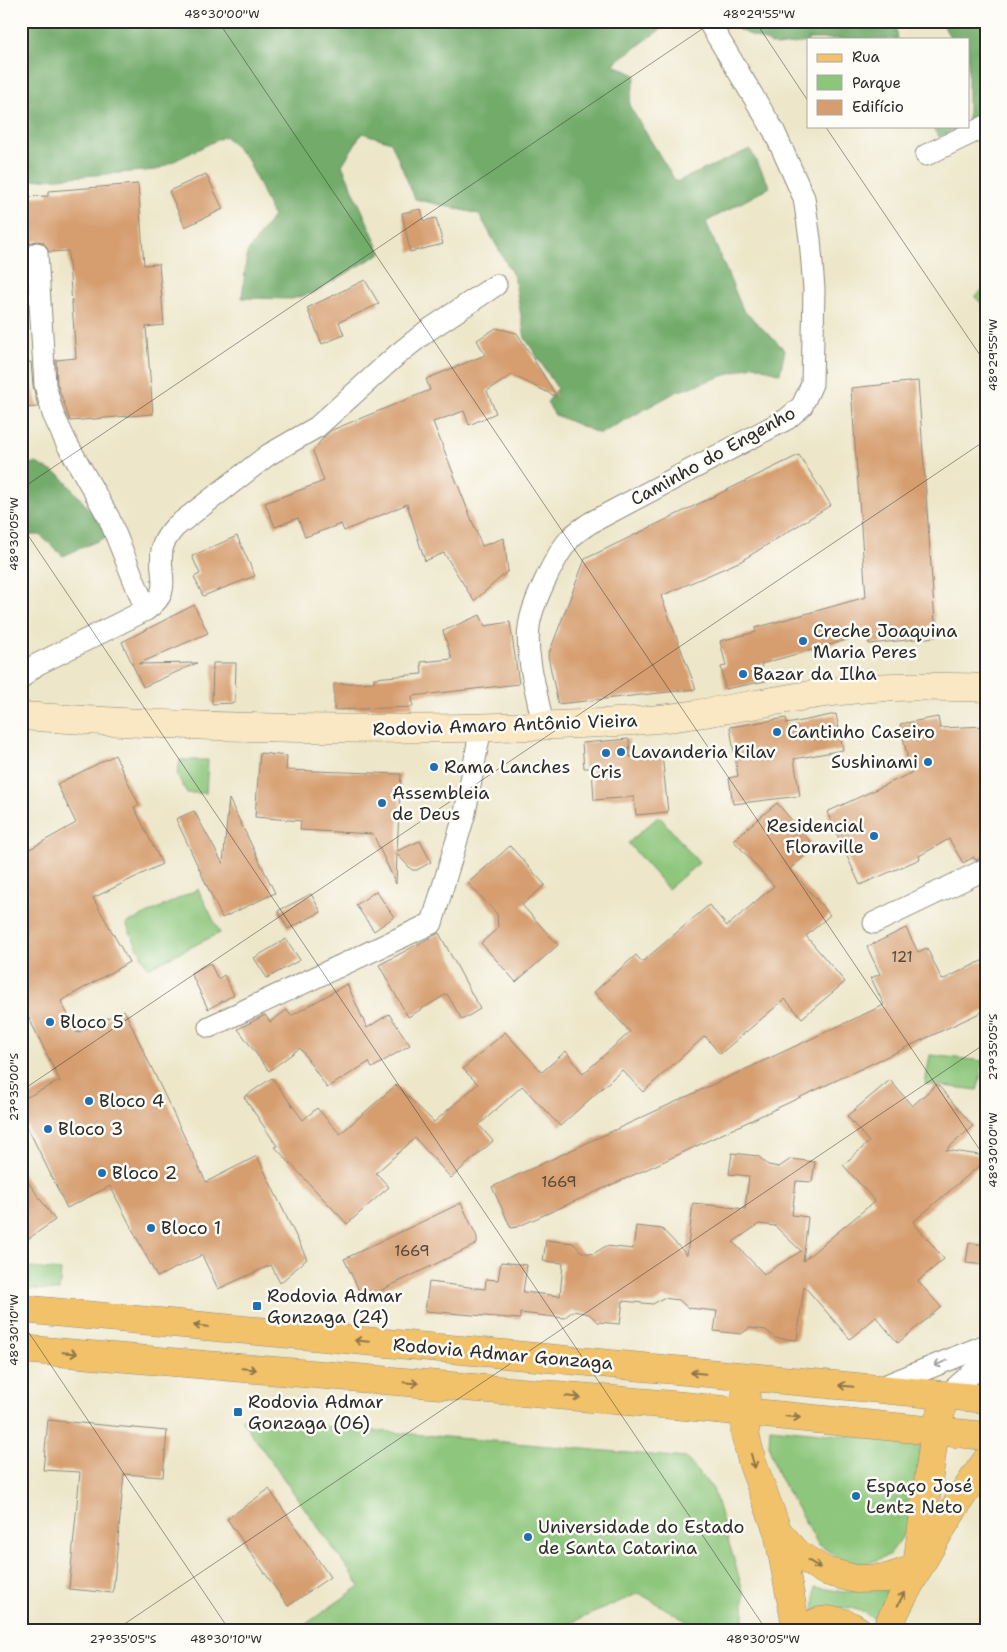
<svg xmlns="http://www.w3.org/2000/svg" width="1007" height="1652" font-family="'Shantell Sans',sans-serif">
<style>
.green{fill:#8dc67b;stroke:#5c7853}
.forest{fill:#72ab6b;stroke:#4e6b4b}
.building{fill:#d69d6e;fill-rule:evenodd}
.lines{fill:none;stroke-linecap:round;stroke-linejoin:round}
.street-casing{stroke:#8c887a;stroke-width:23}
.secondary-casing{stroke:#8c887a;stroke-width:29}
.primary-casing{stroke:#8c887a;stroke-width:29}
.street{stroke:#fff;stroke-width:21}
.secondary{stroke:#fae7c3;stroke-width:28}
.primary{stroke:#f2c26a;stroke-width:28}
.oneway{stroke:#8e764a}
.oneway2{stroke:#a0a0a0}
.ticks{fill:none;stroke:#2b2b2b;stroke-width:1;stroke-opacity:0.45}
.poi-dot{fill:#1f6fb2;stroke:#fdfcf7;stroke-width:2}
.labels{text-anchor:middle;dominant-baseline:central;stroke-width:5;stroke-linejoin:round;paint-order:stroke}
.number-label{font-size:15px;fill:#56483c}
.street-label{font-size:18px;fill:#2b2b2b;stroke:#fdfcf7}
.poi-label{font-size:18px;fill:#2b2b2b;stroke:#fdfcf7;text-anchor:start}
.neatline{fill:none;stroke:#2b2b2b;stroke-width:2}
.ticks-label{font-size:12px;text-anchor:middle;fill:#2b2b2b}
</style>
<rect width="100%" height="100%" fill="#fdfcf7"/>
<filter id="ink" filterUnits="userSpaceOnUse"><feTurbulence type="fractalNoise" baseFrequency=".02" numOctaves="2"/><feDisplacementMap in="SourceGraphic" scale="10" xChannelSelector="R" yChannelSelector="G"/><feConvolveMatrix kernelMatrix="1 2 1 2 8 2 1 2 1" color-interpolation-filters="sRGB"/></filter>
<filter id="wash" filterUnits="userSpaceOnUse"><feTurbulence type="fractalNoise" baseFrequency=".0096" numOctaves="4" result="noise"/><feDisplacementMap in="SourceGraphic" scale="20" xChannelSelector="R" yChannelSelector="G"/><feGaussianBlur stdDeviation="1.12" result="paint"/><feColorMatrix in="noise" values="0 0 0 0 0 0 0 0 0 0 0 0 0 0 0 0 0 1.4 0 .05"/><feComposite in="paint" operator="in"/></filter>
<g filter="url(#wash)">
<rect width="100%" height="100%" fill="#ede6c9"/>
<g class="green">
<path d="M 986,286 L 986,308 L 975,297 Z"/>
<path d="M 180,760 L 208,760 L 206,793 L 187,793 L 177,775 Z"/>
<path d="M 659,816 L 699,863 L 668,889 L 628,843 Z"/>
<path d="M 198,889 L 220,933 L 148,968 L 126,924 Z"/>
<path d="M 930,1055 L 983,1061 L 978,1090 L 925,1084 Z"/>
<path d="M 21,1267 L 61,1271 L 59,1291 L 21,1288 Z"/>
<path d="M 241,1419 L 686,1458 L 713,1489 L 744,1594 L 744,1631 L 703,1631 L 639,1593 L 552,1631 L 296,1631 L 360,1586 Z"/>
<path d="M 770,1428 L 921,1443 L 918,1516 L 889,1555 L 862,1566 L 842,1561 L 818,1544 L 778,1475 L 769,1447 Z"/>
<path d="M 815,1587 L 844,1592 L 886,1587 L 886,1598 L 876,1620 C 852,1604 839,1604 814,1618 Z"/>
</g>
<g class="forest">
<path d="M 21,21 L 572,21 L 574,24 L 579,21 L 666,21 L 668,24 L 613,64 L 636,75 L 629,105 L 676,182 L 750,149 L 770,187 L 706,222 L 743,310 L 785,350 L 780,374 L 755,365 L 676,392 L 600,434 L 555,415 L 547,403 L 557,388 L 525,338 L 514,277 L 479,214 L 415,199 L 391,142 L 362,133 L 342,165 L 381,253 L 313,293 L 292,299 L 242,298 L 247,253 L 273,216 L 248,160 L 225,136 L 156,170 L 21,181 Z"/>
<path d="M 732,21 L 908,21 L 896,28 L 898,39 L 808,39 L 808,42 L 777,46 L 739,30 Z"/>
<path d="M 941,21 L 986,21 L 986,115 L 968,123 L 968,39 L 951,39 Z"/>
<path d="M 931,126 L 962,126 L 939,137 Z"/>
<path d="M 36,463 L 61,476 L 111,535 L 63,556 L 40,535 L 21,535 L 21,465 Z"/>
</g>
<g id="blocks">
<g class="building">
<path d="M 206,174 L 223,209 L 185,227 L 169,191 Z"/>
<path d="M 138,184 L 144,265 L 159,264 L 164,325 L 146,327 L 153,414 L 70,421 L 57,383 L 56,360 L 76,358 L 68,251 L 49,252 L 43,242 L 36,241 L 30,243 L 25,254 L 21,255 L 21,197 L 48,196 L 48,191 Z"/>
<path d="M 421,209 L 424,221 L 436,218 L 443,244 L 410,252 L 402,213 Z"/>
<path d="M 365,280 L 379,304 L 339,322 L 344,335 L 322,344 L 307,308 Z"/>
<path d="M 496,328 L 517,333 L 557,397 L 512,375 L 487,391 L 496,413 L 469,425 L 464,411 L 433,422 L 482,546 L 504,538 L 508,571 L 474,601 L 444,553 L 425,561 L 407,504 L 344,531 L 341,524 L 305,537 L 298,518 L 275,527 L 265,503 L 324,481 L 313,451 L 323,438 L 332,430 L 430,390 L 426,379 L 485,355 L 477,340 Z"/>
<path d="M 31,362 L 33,386 L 38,407 L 21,408 L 21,363 Z"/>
<path d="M 918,381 L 936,637 L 869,644 L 868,634 L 761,664 L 766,681 L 725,689 L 721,667 L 726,666 L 720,641 L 756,632 L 755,628 L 866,597 L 851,388 Z"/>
<path d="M 799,455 L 831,505 L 741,561 L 661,596 L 696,689 L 558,704 L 548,656 L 585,559 Z"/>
<path d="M 237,536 L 255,576 L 203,596 L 194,577 L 200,574 L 192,556 Z"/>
<path d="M 194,605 L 208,633 L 138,664 L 197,663 L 143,687 L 122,642 Z"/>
<path d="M 480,615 L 485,626 L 510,622 L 519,684 L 412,696 L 413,707 L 334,710 L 334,684 L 374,682 L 374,678 L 422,674 L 421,662 L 452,659 L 443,631 Z"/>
<path d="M 213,663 L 236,663 L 235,703 L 212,704 Z"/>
<path d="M 836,714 L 843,750 L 794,759 L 800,796 L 733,804 L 729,778 L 738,776 L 730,727 L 786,718 L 787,724 Z"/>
<path d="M 938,717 L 940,728 L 986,726 L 986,857 L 975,860 L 974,857 L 963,863 L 949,839 L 919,856 L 920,859 L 860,885 L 827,812 L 911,773 L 900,724 Z"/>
<path d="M 629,739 L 630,757 L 662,754 L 668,812 L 636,815 L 634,797 L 594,800 L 592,768 L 584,768 L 582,743 Z"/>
<path d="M 260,753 L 287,756 L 286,770 L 401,774 L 397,851 L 420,841 L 431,862 L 417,870 L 412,870 L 397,854 L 396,884 L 373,834 L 300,830 L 301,821 L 255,817 Z"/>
<path d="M 115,755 L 139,805 L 134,807 L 162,864 L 93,898 L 129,962 L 61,1001 L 77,1033 L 124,1010 L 206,1182 L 257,1156 L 307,1259 L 280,1283 L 271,1265 L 218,1289 L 202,1255 L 157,1277 L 110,1186 L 67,1208 L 21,1114 L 21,1100 L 60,1081 L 21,1002 L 21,854 L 76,823 L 57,784 Z"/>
<path d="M 229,799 L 275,893 L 222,918 L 176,819 L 194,811 L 223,864 Z"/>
<path d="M 777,803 L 815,847 L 790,869 L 830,915 L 806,936 L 845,982 L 802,1018 L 785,999 L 720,1054 L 705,1036 L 643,1092 L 622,1070 L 560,1126 L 522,1086 L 479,1125 L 493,1141 L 451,1178 L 415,1138 L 376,1173 L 389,1187 L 347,1224 L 275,1147 L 277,1146 L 244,1097 L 272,1078 L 303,1120 L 317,1108 L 340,1134 L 396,1085 L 434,1122 L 478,1084 L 463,1069 L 505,1032 L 542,1072 L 566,1051 L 583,1074 L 630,1032 L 594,992 L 636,955 L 642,962 L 709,905 L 727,926 L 774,886 L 733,840 Z"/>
<path d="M 510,846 L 545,885 L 522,905 L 558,945 L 516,982 L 481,943 L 498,928 L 497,914 L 468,883 Z"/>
<path d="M 376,891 L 394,917 L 374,931 L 356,905 Z"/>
<path d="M 311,894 L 321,912 L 288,929 L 278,911 Z"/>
<path d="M 906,928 L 918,952 L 927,948 L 942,980 L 986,959 L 986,1010 L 656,1165 L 517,1227 L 511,1228 L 492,1187 L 884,1005 L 871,978 L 880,974 L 867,947 Z"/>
<path d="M 439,933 L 480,1009 L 462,1020 L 447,994 L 408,1017 L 379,965 Z"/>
<path d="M 286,939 L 300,960 L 267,978 L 254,958 Z"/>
<path d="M 210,963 L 218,979 L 224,975 L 234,995 L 208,1009 L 191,973 Z"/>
<path d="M 347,984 L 367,1028 L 389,1014 L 410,1045 L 372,1068 L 369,1062 L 327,1088 L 300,1048 L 269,1071 L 238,1029 L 265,1015 L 270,1022 L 287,1010 L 291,1016 Z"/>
<path d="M 890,1080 L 912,1106 L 937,1084 L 973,1126 L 946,1150 L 986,1156 L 986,1160 L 913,1222 L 944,1259 L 918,1281 L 941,1307 L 898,1343 L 876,1317 L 850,1339 L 804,1286 L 797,1340 L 775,1338 L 766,1330 L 750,1328 L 741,1334 L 714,1331 L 717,1311 L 688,1308 L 679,1300 L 663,1298 L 653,1304 L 623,1301 L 620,1324 L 598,1322 L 589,1314 L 573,1311 L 564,1318 L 520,1313 L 520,1319 L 425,1311 L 429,1282 L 485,1289 L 486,1279 L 498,1280 L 501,1262 L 527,1265 L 523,1292 L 560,1296 L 563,1263 L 543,1261 L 546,1240 L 573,1243 L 582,1252 L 593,1254 L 606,1246 L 633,1249 L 636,1226 L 662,1229 L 687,1255 L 693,1203 L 745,1209 L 749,1176 L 729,1174 L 732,1153 L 758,1156 L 768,1165 L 779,1167 L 791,1159 L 815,1162 L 812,1182 L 796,1181 L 792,1215 L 808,1217 L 803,1261 L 875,1201 L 843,1165 L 869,1142 L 847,1116 ZM 759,1224 L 775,1226 L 801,1251 L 764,1274 L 733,1242 Z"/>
<path d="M 21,1172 L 55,1220 L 21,1244 Z"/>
<path d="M 461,1203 L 477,1237 L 477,1244 L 363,1299 L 344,1259 Z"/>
<path d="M 969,1243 L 986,1245 L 986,1265 L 966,1263 Z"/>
<path d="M 48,1420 L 167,1431 L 163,1477 L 124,1474 L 113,1593 L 69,1589 L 80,1472 L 43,1470 Z"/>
<path d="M 269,1489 L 330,1577 L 288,1606 L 227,1519 Z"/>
</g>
</g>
</g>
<g filter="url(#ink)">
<use href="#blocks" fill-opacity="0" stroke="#8c887a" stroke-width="1"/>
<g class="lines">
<g class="street-casing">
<g id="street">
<path d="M 926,155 L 986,126"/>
<path d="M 37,253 L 45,385 L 53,414 L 66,442 L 109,518 L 146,610"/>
<path d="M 21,678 L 36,665 L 146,610 C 174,590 158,578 162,550 C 163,541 169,534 175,527 L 268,455 L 317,427 L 398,354 L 427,331 L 496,285"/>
<path d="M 543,726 C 538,696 525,656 529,627 C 531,606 555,556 569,540 C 574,533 583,528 590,523 L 787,419 L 802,406 L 812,384 L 814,289 L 810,239 L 804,198 L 774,131 L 708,21"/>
<path d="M 874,923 L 986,869"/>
<path d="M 209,1027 L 432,923 L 465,813 L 481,727"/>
<path d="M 879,1388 L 986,1345"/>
<path d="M 947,1395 L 986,1361"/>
</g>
</g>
<g class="secondary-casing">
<path id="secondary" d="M 21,716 C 225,730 429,734 633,721 C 703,717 771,699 840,691 C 889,685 937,686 986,688"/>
</g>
<g class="primary-casing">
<g id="primary">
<path d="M 21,1309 L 986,1399"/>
<path d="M 21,1349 L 684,1406 L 986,1436"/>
<path d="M 746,1394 L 745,1434 L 753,1465 L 778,1532 L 797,1631"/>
<path d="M 778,1532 L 799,1555 L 825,1571 L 856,1579 L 887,1578 L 917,1568"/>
<path d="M 918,1558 L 935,1430 L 941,1413"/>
<path d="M 801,1631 C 820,1616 840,1617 859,1631"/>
<path d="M 885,1631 C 915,1572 947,1515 986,1461"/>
</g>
</g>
<use href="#street" class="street"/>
<use href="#secondary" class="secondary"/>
<use href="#primary" class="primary"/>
</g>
<defs><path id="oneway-shaft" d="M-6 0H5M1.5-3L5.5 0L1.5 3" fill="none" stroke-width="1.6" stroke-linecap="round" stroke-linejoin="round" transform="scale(1.25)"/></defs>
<g class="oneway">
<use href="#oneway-shaft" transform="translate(201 1326) rotate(-175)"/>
<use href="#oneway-shaft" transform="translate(362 1341) rotate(-175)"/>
<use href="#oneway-shaft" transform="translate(70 1353) rotate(5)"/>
<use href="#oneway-shaft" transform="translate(249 1369) rotate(5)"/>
<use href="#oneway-shaft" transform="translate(698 1373) rotate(-175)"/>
<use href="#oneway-shaft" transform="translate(411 1383) rotate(5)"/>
<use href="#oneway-shaft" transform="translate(846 1386) rotate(-175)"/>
<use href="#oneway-shaft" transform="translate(573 1397) rotate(5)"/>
<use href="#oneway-shaft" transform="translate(793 1417) rotate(5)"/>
<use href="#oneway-shaft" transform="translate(753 1461) rotate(74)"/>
<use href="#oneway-shaft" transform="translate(814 1564) rotate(31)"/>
<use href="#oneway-shaft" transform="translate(901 1599) rotate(-63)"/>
</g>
<use class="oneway2" href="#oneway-shaft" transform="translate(941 1363) rotate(158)"/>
</g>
<path class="ticks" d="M 218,21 L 986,1159M 755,21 L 808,101M 825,126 L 986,364M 21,489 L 714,21M 21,525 L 767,1631M 21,1091 L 986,440M 21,1321 L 230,1631M 114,1631 L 986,1043"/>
<g class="poi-dot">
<circle cx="803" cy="641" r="5"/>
<circle cx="743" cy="674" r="5"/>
<circle cx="777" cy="732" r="5"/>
<circle cx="621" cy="752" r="5"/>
<circle cx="606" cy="753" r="5"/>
<circle cx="928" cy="762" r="5"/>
<circle cx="434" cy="767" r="5"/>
<circle cx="382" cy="803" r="5"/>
<circle cx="874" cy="836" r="5"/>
<circle cx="50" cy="1022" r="5"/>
<circle cx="89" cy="1101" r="5"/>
<circle cx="48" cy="1129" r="5"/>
<circle cx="102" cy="1173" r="5"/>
<circle cx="151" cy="1228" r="5"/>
<rect x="252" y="1301" width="10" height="10" rx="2.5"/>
<rect x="233" y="1407" width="10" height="10" rx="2.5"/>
<circle cx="856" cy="1496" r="5"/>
<circle cx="528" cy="1537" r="5"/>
</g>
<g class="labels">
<g class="number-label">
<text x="902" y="957">121</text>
<text x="559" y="1182">1669</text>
<text x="412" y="1251">1669</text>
</g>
<g class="street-label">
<text transform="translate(713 456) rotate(-29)">Caminho do Engenho</text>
<text transform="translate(505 725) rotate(-2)">Rodovia Amaro Antônio Vieira</text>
<text transform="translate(503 1354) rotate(5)">Rodovia Admar Gonzaga</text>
</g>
<g class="poi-label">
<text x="813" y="631">Creche Joaquina<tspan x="813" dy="21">Maria Peres</tspan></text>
<text x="753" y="674">Bazar da Ilha</text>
<text x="787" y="732">Cantinho Caseiro</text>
<text x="631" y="752">Lavanderia Kilav</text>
<text x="918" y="762" text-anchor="end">Sushinami</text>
<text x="444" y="767">Rama Lanches</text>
<text x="606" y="772" text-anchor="middle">Cris</text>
<text x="392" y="793">Assembleia<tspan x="392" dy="21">de Deus</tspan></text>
<text x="864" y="826" text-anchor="end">Residencial<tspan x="864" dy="21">Floraville</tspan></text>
<text x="60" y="1022">Bloco 5</text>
<text x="99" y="1101">Bloco 4</text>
<text x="58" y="1129">Bloco 3</text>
<text x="112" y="1173">Bloco 2</text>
<text x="161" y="1228">Bloco 1</text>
<text x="267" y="1296">Rodovia Admar<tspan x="267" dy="21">Gonzaga (24)</tspan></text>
<text x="248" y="1402">Rodovia Admar<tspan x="248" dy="21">Gonzaga (06)</tspan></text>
<text x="866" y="1486">Espaço José<tspan x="866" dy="21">Lentz Neto</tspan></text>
<text x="538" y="1527">Universidade do Estado<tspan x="538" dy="21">de Santa Catarina</tspan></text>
</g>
</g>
<rect width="1007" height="1652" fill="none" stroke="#fdfcf7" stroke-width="55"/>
<rect x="807" y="38" width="162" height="90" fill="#fdfcf7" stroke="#a9a8a5"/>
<rect x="817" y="54" width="25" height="8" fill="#f2c26a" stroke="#a9a8a5"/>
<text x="852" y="62" font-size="15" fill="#2b2b2b">Rua</text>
<rect x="817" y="75" width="25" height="15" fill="#8dc67b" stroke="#a9a8a5"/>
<text x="852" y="88" font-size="15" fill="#2b2b2b">Parque</text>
<rect x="817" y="100" width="25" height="15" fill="#d69d6e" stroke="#a9a8a5"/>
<text x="852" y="112" font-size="15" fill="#2b2b2b">Edifício</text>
<rect x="28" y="28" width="952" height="1596" class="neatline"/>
<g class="ticks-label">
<text x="222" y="18">48°30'00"W</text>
<text x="759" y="18">48°29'55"W</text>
<text transform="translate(993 355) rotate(-90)" y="4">48°29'55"W</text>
<text transform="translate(14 534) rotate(-90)" y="4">48°30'05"W</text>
<text transform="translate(993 1047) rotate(-90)" y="4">27°35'05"S</text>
<text transform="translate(14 1087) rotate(-90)" y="4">27°35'00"S</text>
<text transform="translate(993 1150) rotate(-90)" y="4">48°30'00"W</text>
<text transform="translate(14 1330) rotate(-90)" y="4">48°30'10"W</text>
<text x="123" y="1643">27°35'05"S</text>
<text x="226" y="1643">48°30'10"W</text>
<text x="763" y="1643">48°30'05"W</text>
</g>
</svg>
